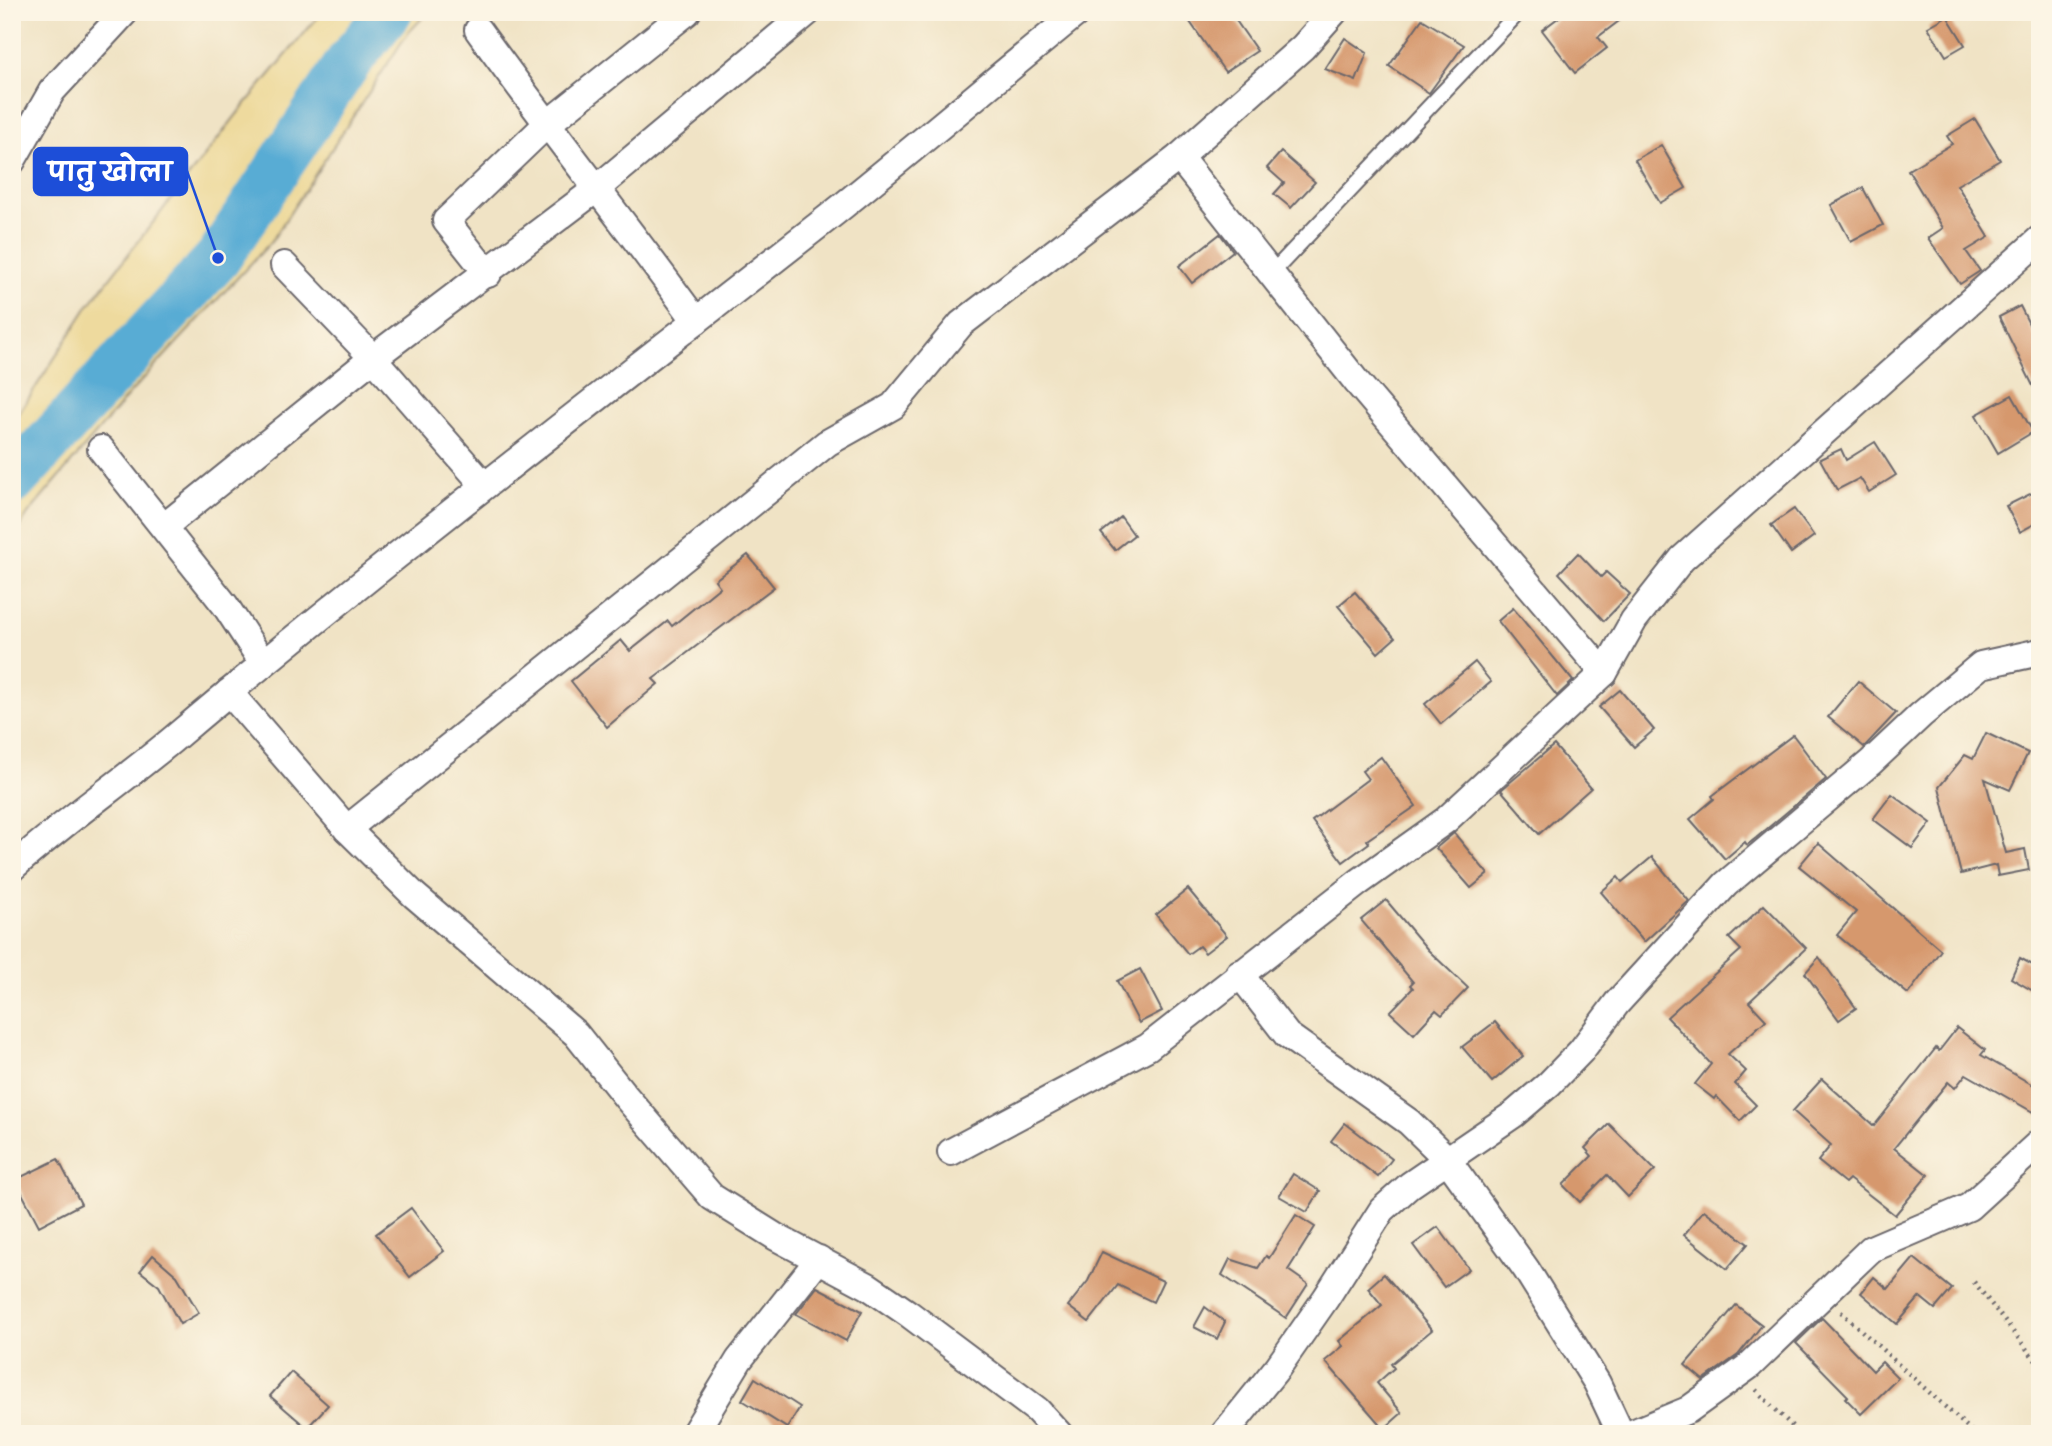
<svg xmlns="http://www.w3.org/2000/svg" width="2052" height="1446" font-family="Sriracha,'Playpen Sans Deva',sans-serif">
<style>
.sand{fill:#eeda9e;stroke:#887e6c;stroke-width:2}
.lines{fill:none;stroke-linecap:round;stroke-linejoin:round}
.river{stroke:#58acd4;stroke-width:47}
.building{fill:#d6986d}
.service-casing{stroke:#6a666b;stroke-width:18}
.minor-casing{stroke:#6a666b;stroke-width:30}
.path{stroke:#6a666b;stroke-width:4.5;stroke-dasharray:2 5;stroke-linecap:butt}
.service{stroke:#fff;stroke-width:14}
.minor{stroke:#fff;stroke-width:26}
.leader{fill:none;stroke:#1d4ed8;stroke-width:2.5}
.callout-dot{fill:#1d4ed8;stroke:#fcf5e5;stroke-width:2.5}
.callout{fill:#1d4ed8;stroke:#1d4ed8;stroke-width:2.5}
.callout-label{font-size:26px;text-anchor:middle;font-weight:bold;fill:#fff}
</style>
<rect width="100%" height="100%" fill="#fcf5e5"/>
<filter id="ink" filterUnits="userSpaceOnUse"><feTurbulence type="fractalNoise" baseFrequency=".0143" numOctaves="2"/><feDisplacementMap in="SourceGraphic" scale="14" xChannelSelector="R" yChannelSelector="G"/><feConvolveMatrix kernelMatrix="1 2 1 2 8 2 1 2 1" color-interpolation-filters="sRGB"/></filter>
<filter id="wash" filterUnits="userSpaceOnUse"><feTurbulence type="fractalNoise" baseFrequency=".00686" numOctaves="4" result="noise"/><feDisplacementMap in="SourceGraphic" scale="28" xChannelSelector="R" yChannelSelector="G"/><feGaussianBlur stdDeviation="1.57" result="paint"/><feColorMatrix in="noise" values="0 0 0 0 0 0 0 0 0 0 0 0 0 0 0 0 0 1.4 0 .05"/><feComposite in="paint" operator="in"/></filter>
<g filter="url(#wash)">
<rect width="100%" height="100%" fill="#f0e3c5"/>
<path class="sand" d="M 322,12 L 428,12 L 407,34 L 271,242 L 131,392 L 28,514 L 12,540 L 12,424 L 89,305 L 238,113 Z"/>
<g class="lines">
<path class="river" d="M 12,482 L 218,258 L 350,60 L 389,12"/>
</g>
<g id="blocks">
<g class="building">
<path d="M 1183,12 L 1230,12 L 1257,51 L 1225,72 Z"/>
<path d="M 1566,12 L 1631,12 L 1598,37 L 1607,48 L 1575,73 L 1542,30 Z"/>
<path d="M 1947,16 L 1965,45 L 1946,56 L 1928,27 Z"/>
<path d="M 1422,19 L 1464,45 L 1429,93 L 1389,66 Z"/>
<path d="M 1345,38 L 1367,53 L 1356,81 L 1325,69 Z"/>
<path d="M 1975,119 L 2000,160 L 1957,185 L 1989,237 L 1966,251 L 1980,271 L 1960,284 L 1928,238 L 1943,228 L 1908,170 L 1952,144 L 1947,136 Z"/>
<path d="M 1661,145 L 1686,188 L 1660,203 L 1635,160 Z"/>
<path d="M 1281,152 L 1315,182 L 1291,208 L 1274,194 L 1284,183 L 1267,168 Z"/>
<path d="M 1863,188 L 1883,225 L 1851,242 L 1831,205 Z"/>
<path d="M 1220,234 L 1233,251 L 1192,283 L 1179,266 Z"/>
<path d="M 2020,306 L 2040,346 L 2040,400 L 1999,317 Z"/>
<path d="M 2012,395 L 2033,432 L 1998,453 L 1976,415 Z"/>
<path d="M 1875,442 L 1896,475 L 1869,492 L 1860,478 L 1837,490 L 1820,459 L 1841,449 L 1846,460 Z"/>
<path d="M 2040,489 L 2040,521 L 2020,532 L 2006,506 Z"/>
<path d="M 1794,509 L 1814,536 L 1791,553 L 1771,525 Z"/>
<path d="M 1121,517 L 1134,535 L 1115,550 L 1101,533 Z"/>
<path d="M 1578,553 L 1601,577 L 1606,572 L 1630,594 L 1604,621 L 1559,573 Z"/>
<path d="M 748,555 L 774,587 L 653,679 L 658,684 L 607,727 L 571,681 L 621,640 L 630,651 L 668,621 L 672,626 L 720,587 L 715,580 Z"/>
<path d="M 1355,592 L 1395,638 L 1378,653 L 1338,606 Z"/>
<path d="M 1513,608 L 1573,681 L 1557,696 L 1498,621 Z"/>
<path d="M 1475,662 L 1491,682 L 1441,724 L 1425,704 Z"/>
<path d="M 1858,681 L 1896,713 L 1864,747 L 1828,717 Z"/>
<path d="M 1620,690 L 1654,730 L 1634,747 L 1599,707 Z"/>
<path d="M 1986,733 L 2028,753 L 2010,790 L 1985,779 L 2006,853 L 2025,849 L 2029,870 L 1998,876 L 1996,865 L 1961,874 L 1939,787 L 1965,755 L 1973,759 Z"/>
<path d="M 1793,735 L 1826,779 L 1756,838 L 1747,845 L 1745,842 L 1725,859 L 1690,819 L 1714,799 L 1712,796 Z"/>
<path d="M 1554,745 L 1591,788 L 1539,834 L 1501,790 Z"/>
<path d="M 1381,757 L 1416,806 L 1367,840 L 1369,843 L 1343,862 L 1312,821 L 1368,779 L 1362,771 Z"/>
<path d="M 1892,794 L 1931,823 L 1912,848 L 1873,819 Z"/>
<path d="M 1454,833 L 1488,874 L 1471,888 L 1436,848 Z"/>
<path d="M 1818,843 L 1941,950 L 1908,994 L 1837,935 L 1856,912 L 1799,866 Z"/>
<path d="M 1652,857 L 1689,901 L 1644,942 L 1601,892 L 1618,877 L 1622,882 Z"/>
<path d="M 1188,889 L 1227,936 L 1205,953 L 1199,946 L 1188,954 L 1156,915 Z"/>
<path d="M 1386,900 L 1428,950 L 1468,988 L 1442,1015 L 1436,1010 L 1414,1034 L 1390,1012 L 1413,988 L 1410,985 L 1413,982 L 1361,920 Z"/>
<path d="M 1764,905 L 1806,948 L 1749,1002 L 1766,1020 L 1728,1054 L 1746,1071 L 1735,1084 L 1756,1105 L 1740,1121 L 1716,1096 L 1714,1099 L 1695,1084 L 1711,1064 L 1667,1017 L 1741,950 L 1729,938 Z"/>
<path d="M 1819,957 L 1856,1008 L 1839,1020 L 1805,973 Z"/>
<path d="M 2020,958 L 2040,969 L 2040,995 L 2011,978 Z"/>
<path d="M 1140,969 L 1162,1011 L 1139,1023 L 1117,981 Z"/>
<path d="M 1495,1022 L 1523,1056 L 1492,1082 L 1462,1047 Z"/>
<path d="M 1957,1028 L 1985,1050 L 1981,1055 L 2040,1089 L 2040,1116 L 1966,1074 L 1955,1088 L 1948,1082 L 1894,1148 L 1928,1175 L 1895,1215 L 1849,1179 L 1845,1183 L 1818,1161 L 1831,1145 L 1793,1111 L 1822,1079 L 1874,1126 L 1936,1048 L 1939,1051 Z"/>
<path d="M 1345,1123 L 1392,1159 L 1378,1177 L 1331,1141 Z"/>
<path d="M 1609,1124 L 1655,1170 L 1628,1197 L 1607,1175 L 1580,1202 L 1563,1185 L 1592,1156 L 1585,1148 Z"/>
<path d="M 58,1159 L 81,1204 L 39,1226 L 15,1180 Z"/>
<path d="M 1293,1174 L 1320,1191 L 1307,1212 L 1279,1196 Z"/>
<path d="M 411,1208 L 444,1251 L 410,1277 L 376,1234 Z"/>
<path d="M 1704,1210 L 1748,1244 L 1727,1269 L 1684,1235 Z"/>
<path d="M 1296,1215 L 1315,1227 L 1288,1270 L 1308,1284 L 1286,1318 L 1222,1275 L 1230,1259 L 1258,1268 L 1266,1256 L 1269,1258 Z"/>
<path d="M 1438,1227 L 1469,1269 L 1444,1287 L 1413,1245 Z"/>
<path d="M 1102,1252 L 1163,1281 L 1153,1302 L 1118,1285 L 1089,1322 L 1068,1306 L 1088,1281 Z"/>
<path d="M 153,1255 L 177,1276 L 199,1313 L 180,1324 L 159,1286 L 140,1271 Z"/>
<path d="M 1914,1258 L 1952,1289 L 1935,1309 L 1920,1297 L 1897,1324 L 1861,1293 L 1874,1277 L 1888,1289 Z"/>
<path d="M 1384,1274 L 1432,1330 L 1391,1364 L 1394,1368 L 1377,1383 L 1402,1413 L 1384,1429 L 1325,1361 L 1343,1346 L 1339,1341 L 1382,1305 L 1368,1288 Z"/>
<path d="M 817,1287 L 862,1311 L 846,1341 L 796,1314 Z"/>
<path d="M 1736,1305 L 1762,1325 L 1738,1355 L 1703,1380 L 1685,1365 Z"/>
<path d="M 1205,1307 L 1225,1322 L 1217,1339 L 1194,1327 Z"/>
<path d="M 1822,1318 L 1873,1371 L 1882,1362 L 1898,1378 L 1861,1414 L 1845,1398 L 1848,1396 L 1796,1343 Z"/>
<path d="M 291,1372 L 328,1405 L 307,1428 L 270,1396 Z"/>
<path d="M 755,1378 L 800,1407 L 787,1428 L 742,1400 Z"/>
</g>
</g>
</g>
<g filter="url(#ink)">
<use href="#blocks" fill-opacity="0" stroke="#6a666b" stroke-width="2"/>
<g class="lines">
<g class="service-casing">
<path id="service" d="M 1270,275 L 1519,12"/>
</g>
<g class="minor-casing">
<g id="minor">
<path d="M 478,30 C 549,129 625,223 696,321"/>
<path d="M 1179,157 L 1356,381 L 1604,673"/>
<path d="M 12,161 L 52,91 L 125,12"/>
<path d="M 284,265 L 373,358 L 483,484"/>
<path d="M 488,274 L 446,221 L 546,125 L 687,12"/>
<path d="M 101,449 L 225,605 L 263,663"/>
<path d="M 165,526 L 373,358 L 595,190 L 808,12"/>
<path d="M 229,692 L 347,829 L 414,895 L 576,1034 L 626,1097 L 712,1197 L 776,1237 L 868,1286 L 909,1314 L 1037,1410 L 1059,1434"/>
<path d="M 347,829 L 827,443 L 893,406 L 961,324 L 1179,157 L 1303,47 L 1334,12"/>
<path d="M 12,868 C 65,820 124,781 178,735 C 392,554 614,386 834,213 C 916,147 996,79 1078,12"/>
<path d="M 1239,973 L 1287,1035 L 1409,1122 L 1447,1159 L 1526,1269 L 1597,1383 L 1621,1434"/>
<path d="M 951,1152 L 1148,1047 L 1359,882 L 1446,820 L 1604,673 L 1634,620 L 1682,559 L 2040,239"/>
<path d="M 694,1434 L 739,1360 L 819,1259"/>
<path d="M 1224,1434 L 1278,1367 L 1326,1298 L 1382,1210 L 1410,1185 L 1514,1114 L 1549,1084 L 1581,1051 L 1617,1003 L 1726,884 L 1871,762 L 1921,715 L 1981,665 L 2040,652"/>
<path d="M 1630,1434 L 1688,1410 L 1749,1366 L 1871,1249 L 1969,1207 L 2040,1142"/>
</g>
</g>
<g class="path">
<path d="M 1974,1282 L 2040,1366"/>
<path d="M 1841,1312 L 1975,1434"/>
<path d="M 1756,1390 L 1800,1434"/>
</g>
<use href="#service" class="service"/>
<use href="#minor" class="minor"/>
</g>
</g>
<path class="leader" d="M218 258L187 171"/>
<circle class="callout-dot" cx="218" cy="258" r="7"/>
<rect class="callout" x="34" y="148" width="153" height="47" rx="7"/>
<g class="callout-label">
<text x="110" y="181">पातु खोला</text>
</g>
<rect width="2052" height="1446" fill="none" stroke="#fcf5e5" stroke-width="42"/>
</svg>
